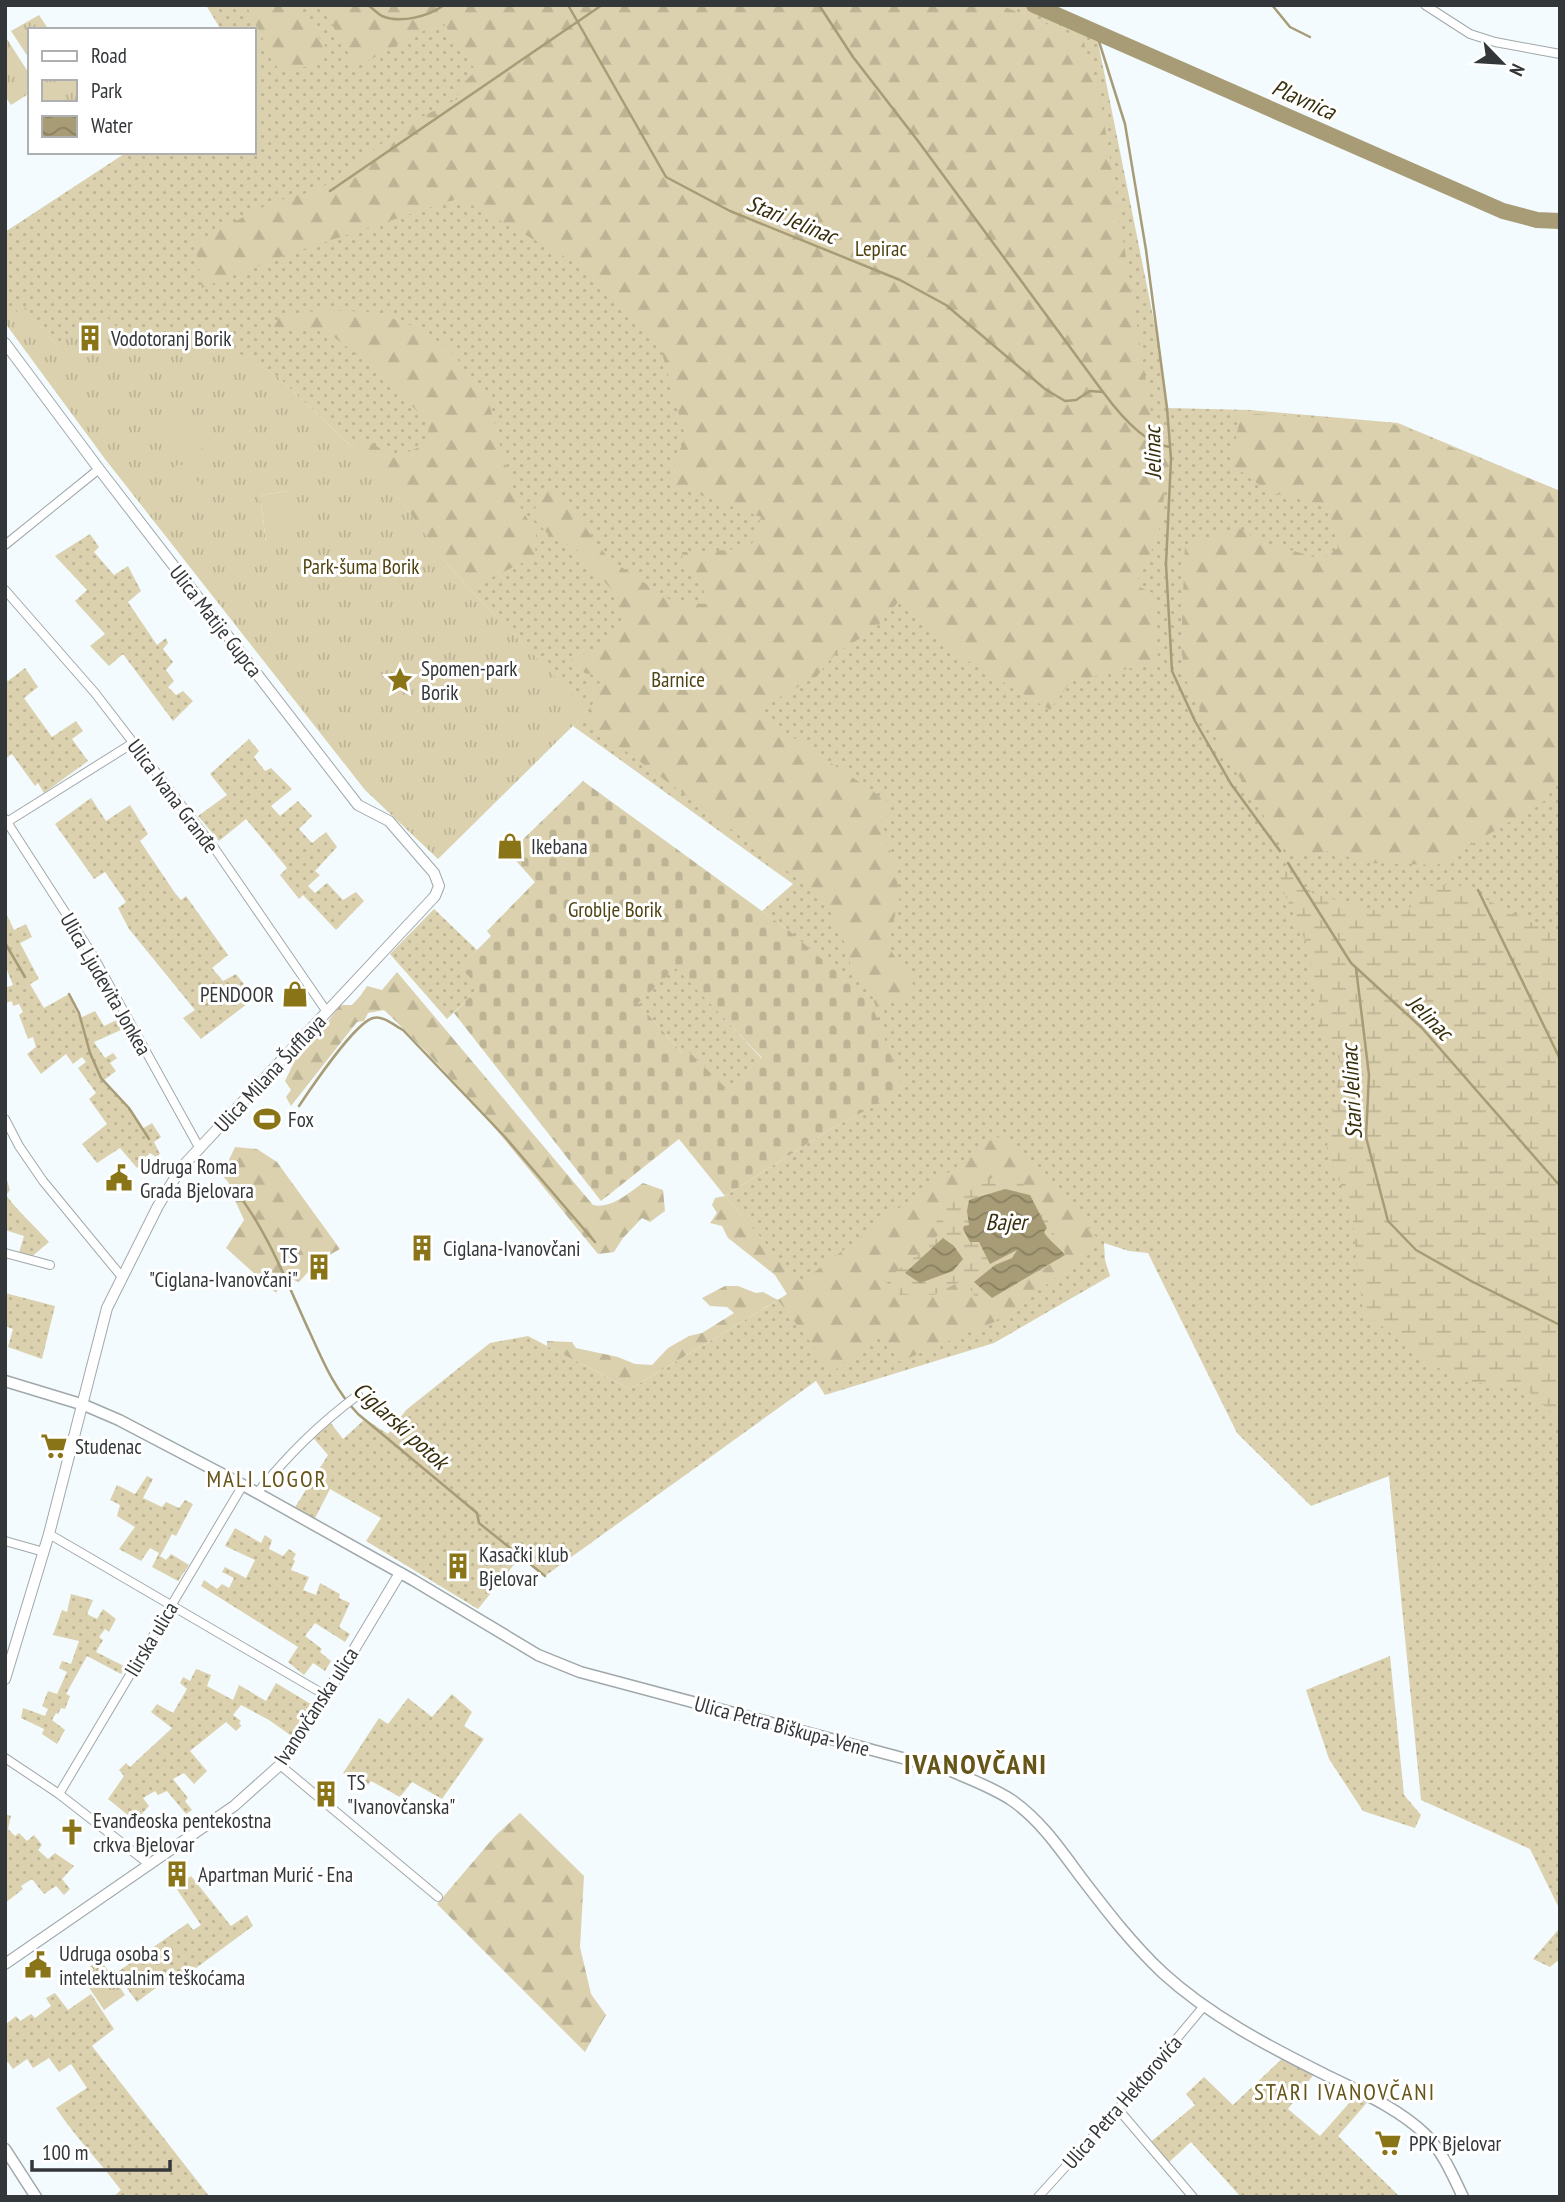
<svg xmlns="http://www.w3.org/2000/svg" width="1565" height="2202" font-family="'PT Sans Narrow',sans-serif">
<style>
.grass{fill:url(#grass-dots)}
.forest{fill:url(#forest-firs)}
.wetland{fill:url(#wetland-marsh)}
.cemetery{fill:url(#cemetery-stones);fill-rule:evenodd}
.park{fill:url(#park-tufts);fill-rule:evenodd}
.pitch{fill:#dbd1ae}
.water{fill:url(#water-waves)}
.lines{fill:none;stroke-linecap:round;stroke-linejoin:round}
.stream{stroke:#a79c75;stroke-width:2.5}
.river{stroke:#a79c75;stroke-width:16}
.minor-casing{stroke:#a0a8ab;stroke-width:10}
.tertiary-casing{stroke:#a0a8ab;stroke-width:12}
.secondary-casing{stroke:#a0a8ab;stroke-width:13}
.minor{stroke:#fff;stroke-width:8}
.tertiary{stroke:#fff;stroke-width:10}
.secondary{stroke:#fff;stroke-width:10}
.labels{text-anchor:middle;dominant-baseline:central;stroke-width:6;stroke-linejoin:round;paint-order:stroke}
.park-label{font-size:21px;fill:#504311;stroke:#fff}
.poi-label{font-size:21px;fill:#343739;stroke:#fff;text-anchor:start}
.street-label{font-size:21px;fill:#343739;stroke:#fff}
.water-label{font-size:23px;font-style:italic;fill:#372e0b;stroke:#fff}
.neighbourhood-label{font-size:23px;letter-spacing:2px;fill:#655519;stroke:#fff}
.district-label{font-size:28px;font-weight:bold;letter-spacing:2px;fill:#655519;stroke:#fff}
</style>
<defs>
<pattern id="grass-dots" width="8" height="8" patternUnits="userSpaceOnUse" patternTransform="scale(1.75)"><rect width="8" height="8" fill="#dbd1ae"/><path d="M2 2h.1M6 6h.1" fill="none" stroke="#bdb496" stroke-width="1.8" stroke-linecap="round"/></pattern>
<pattern id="forest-firs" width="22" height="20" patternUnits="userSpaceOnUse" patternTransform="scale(1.75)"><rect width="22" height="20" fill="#dbd1ae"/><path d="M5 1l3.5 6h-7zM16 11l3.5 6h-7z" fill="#bdb496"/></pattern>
<pattern id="wetland-marsh" width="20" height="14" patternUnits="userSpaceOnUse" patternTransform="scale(1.75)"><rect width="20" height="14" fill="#dbd1ae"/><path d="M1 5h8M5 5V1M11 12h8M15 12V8" fill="none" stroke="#bdb496"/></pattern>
<pattern id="cemetery-stones" width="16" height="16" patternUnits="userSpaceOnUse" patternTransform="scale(1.75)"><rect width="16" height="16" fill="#dbd1ae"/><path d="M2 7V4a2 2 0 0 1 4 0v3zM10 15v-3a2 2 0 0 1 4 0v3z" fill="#bdb496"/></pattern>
<pattern id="park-tufts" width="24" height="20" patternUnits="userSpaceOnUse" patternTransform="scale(1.75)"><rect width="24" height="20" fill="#dbd1ae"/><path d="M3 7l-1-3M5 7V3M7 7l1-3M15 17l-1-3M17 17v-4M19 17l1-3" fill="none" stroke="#bdb496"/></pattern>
<pattern id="water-waves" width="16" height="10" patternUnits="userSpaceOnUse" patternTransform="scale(1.75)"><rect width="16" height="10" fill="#a79c75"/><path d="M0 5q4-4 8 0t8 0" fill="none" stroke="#898061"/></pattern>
</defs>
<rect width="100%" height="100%" fill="#f3fbfe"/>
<g class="grass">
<path d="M 206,5 L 1035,5 L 1096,32 L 1159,346 L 1167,408 L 1250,410 L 1398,423 L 1560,491 L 1560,1959 L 1550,1967 L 1533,1959 L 1558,1930 L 1558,1906 L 1530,1849 L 1421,1800 L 1389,1476 L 1311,1506 L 1237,1433 L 1148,1253 L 1129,1251 L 1104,1243 L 1105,1260 L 1110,1276 L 994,1343 L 825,1395 L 816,1381 L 545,1576 L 521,1556 L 478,1609 L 366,1541 L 381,1518 L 330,1489 L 312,1524 L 292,1512 L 328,1455 L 310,1434 L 327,1418 L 343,1439 L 365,1419 L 388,1434 L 406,1410 L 490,1343 L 528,1336 L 630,1389 L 788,1294 L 799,1283 L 725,1196 L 829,1130 L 903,1090 L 788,930 L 762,911 L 793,884 L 573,726 L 587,711 L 461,580 L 439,554 L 383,476 L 277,376 L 208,336 L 189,347 L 122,332 L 59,349 L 24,307 L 5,320 L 5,232 L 127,152 L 254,152 L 254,30 L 221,30 Z"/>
<path d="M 90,534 L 99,547 L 94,552 L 114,575 L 128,566 L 141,591 L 128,602 L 157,645 L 166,638 L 168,643 L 163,649 L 173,662 L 166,670 L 174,681 L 168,687 L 176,695 L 183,691 L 193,701 L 173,721 L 123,654 L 109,666 L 90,646 L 105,634 L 75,601 L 87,590 L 55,556 Z"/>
<path d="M 25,668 L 38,687 L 24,698 L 52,737 L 76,721 L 83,731 L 72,739 L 88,761 L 44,793 L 38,783 L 35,786 L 12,754 L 5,759 L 5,678 L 8,681 Z"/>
<path d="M 249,739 L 259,751 L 254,757 L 265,771 L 271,768 L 292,789 L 271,806 L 280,816 L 298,801 L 312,816 L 299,829 L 312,843 L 326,832 L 337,847 L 315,871 L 320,875 L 308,886 L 315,893 L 327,883 L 343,900 L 356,892 L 364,901 L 336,930 L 303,895 L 299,899 L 280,875 L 287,868 L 246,819 L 219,841 L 198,816 L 227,795 L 210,774 Z"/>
<path d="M 91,798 L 106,821 L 130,805 L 148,834 L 140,841 L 175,893 L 181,900 L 186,896 L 228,955 L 212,968 L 223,981 L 236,974 L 255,998 L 201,1039 L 183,1018 L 195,1010 L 129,929 L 118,908 L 126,902 L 105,872 L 94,879 L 55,824 Z"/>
<path d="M 434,909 L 477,950 L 461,967 L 480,987 L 447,1019 L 390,954 Z"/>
<path d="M 5,911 L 14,930 L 26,924 L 32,937 L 20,943 L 39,979 L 30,984 L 44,1008 L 69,994 L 80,1018 L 95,1011 L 104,1026 L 117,1020 L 121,1030 L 94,1042 L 105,1058 L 113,1053 L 117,1058 L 110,1063 L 116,1071 L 104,1080 L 129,1108 L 142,1129 L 152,1123 L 161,1137 L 154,1142 L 160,1154 L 156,1157 L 150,1153 L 137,1168 L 120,1148 L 97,1163 L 82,1144 L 107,1124 L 89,1099 L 96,1093 L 78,1068 L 86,1062 L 82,1057 L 73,1064 L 66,1054 L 41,1074 L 27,1054 L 36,1047 L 33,1037 L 28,1039 L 19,1015 L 23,1012 L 19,1004 L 13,1006 L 12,1001 L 5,1003 L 7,995 L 5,988 L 13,985 L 7,970 L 5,970 Z"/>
<path d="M 677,967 L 762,1059 L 727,1090 L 687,1051 L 683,1054 L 637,1002 Z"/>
<path d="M 7,1180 L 10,1190 L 6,1195 C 19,1213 35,1226 49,1242 L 29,1259 L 18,1256 L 24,1236 L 5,1230 L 5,1181 Z"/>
<path d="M 5,1293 L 55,1306 L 42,1359 L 8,1347 L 13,1329 L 5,1326 Z"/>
<path d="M 147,1476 L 153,1479 L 143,1498 L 162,1507 L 166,1502 L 179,1508 L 185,1500 L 193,1504 L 176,1536 L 172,1534 L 160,1556 L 166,1560 L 171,1554 L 189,1565 L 178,1581 L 152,1567 L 159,1553 L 150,1548 L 141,1561 L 119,1549 L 135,1527 L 117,1516 L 120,1505 L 110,1500 L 117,1485 L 135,1494 Z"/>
<path d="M 235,1528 L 261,1543 L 265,1535 L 272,1540 L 269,1549 L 283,1556 L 289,1549 L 296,1554 L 293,1559 L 295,1561 L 291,1570 L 309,1577 L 303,1590 L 316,1595 L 320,1583 L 340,1594 L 339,1598 L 350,1603 L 339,1627 L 350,1634 L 345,1642 L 315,1623 L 305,1636 L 322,1649 L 320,1652 L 331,1661 L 325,1671 L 313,1663 L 304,1675 L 288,1662 L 298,1647 L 201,1586 L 204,1580 L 217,1589 L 222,1584 L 229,1588 L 234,1578 L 222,1572 L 225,1567 L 246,1578 L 255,1560 L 225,1546 Z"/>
<path d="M 71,1594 L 93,1600 L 87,1614 L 97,1619 L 103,1609 L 116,1619 L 109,1632 L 105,1629 L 99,1637 L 103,1640 L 96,1652 L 126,1667 L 121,1674 L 87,1656 L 66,1694 L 70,1696 L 65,1709 L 61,1708 L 58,1714 L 56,1713 L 52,1720 L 65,1730 L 57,1744 L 42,1734 L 44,1729 L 21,1718 L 23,1708 L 45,1716 L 48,1709 L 42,1706 L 48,1691 L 57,1694 L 67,1672 L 59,1668 L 62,1661 L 71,1664 L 79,1641 L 53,1635 L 62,1610 L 67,1612 Z"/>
<path d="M 1390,1656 L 1404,1795 L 1421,1815 L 1415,1828 L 1363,1811 L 1329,1759 L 1306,1690 Z"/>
<path d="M 196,1669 L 211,1675 L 207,1686 L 233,1700 L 239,1685 L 266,1701 L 276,1683 L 314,1706 L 293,1737 L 269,1720 L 241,1705 L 233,1715 L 241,1721 L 239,1723 L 241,1726 L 236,1731 L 226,1722 L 190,1751 L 207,1771 L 194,1784 L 184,1773 L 173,1779 L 188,1798 L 185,1801 L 192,1810 L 186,1814 L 167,1791 L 158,1795 L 155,1791 L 143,1798 L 149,1806 L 137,1819 L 132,1814 L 129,1816 L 108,1799 L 124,1776 L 119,1770 L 126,1763 L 130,1767 L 172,1728 L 151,1712 L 157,1704 L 173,1713 L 187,1689 L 180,1683 L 183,1677 L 190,1681 Z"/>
<path d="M 452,1694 L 472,1712 L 464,1726 L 484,1739 L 442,1799 L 412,1782 L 400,1797 L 371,1781 L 366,1788 L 343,1773 L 379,1718 L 388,1724 L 408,1698 L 432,1717 Z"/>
<path d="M 5,1814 L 11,1816 L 8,1829 L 15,1836 L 19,1833 L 27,1841 L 34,1835 L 42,1845 L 38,1850 L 48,1859 L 55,1853 L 74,1866 L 62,1879 L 70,1889 L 64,1895 L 56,1886 L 44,1894 L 32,1879 L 21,1886 L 23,1889 L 5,1903 Z"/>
<path d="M 191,1876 L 231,1926 L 247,1915 L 253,1926 L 173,1985 L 168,1979 L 137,2002 L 116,1973 L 188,1923 L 193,1930 L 201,1925 L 176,1888 Z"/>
<path d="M 55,1993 L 68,2010 L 91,1994 L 114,2029 L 92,2046 L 209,2196 L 113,2197 L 121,2190 C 100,2162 76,2138 56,2108 L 87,2088 L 71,2064 L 59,2072 L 49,2058 L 33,2068 L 27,2059 L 13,2069 L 8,2062 L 5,2064 L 5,2025 L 16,2016 L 20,2021 L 31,2014 L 35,2018 L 51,2006 L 46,1998 Z"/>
<path d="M 1286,2055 L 1317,2070 L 1288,2109 L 1320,2136 L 1359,2092 L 1371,2098 L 1338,2136 L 1400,2197 L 1241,2197 L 1191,2142 L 1166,2165 L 1148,2144 L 1195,2105 L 1186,2094 L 1204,2077 L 1233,2105 Z"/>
</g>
<g class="forest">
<path d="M 246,5 L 296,5 L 330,53 L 316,66 L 278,69 Z"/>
<path d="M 321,5 L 1000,5 L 1083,39 L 1100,97 L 1152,418 L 1166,434 L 1169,464 L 1158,537 L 1135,585 L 1155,594 L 1158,662 L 1070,682 L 1050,710 L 966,660 L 900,600 L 875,629 L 835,654 L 817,676 L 763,707 L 752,707 C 796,742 845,771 891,804 L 881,831 L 893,857 L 900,897 L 887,945 L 919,993 L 876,1007 L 868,984 L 850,965 L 850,955 L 828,906 L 790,873 L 584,720 L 590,713 L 588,711 L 595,700 L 585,688 L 600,683 L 598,676 L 585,673 L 571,660 L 611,640 L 625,621 L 611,589 L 577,550 L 550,536 L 534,519 L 538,487 L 564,499 L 608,558 L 673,602 L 706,604 L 703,587 L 683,567 L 682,552 L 729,550 L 752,544 L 761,517 L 668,483 L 685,436 L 660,346 L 587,269 L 459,198 L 283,256 L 202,288 L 195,242 L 273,202 L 318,190 L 348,171 L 402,127 L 455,100 L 463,83 L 476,71 L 442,21 L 356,67 Z"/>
<path d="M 322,310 L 375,312 L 415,327 L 449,348 L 489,403 L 513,494 L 536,534 L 535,557 L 469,588 L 439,554 L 383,476 L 351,446 L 369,441 L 394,458 L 424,445 L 430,425 L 381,373 L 326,331 L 274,327 L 280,316 Z"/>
<path d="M 1241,413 L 1391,423 L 1560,491 L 1560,777 L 1546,800 L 1437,865 L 1367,863 L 1330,851 L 1289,856 L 1220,746 L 1188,687 L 1181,649 L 1185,545 L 1239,528 L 1260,541 L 1321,559 L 1338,548 L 1328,506 L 1269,492 L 1231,464 Z"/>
<path d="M 397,972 L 593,1205 C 612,1209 628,1193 643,1183 L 663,1190 L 665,1211 L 650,1222 L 642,1218 L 623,1238 L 614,1252 L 598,1254 C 530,1171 463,1084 384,1010 L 368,1013 L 364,1021 L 357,1022 L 291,1106 L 286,1097 L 291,1090 L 285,1081 L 296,1058 L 314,1040 L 340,1005 L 352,1005 L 361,995 L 367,986 L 382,990 Z"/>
<path d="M 995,1136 L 1023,1151 L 1098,1239 L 1049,1283 L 994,1322 L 899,1362 L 881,1331 L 833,1372 L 778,1300 L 630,1389 L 547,1346 L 547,1341 L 572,1342 L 576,1348 L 618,1357 L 635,1364 L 652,1365 L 668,1348 L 689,1336 L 702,1333 L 734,1313 L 727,1307 L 710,1306 L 702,1298 L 725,1286 L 738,1286 L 756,1293 L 763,1292 L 778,1300 L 787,1294 L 775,1275 L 728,1238 L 722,1226 L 710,1223 L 717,1213 L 712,1205 L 715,1198 L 725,1196 L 800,1283 L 936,1180 L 959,1166 Z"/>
<path d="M 235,1147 L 257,1149 L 277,1162 L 340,1249 L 317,1262 L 299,1282 L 285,1277 L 276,1293 L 226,1248 L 244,1220 L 228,1185 L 229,1183 L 222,1175 Z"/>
<path d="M 520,1813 L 584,1876 L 580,1947 L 591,1994 L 606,2015 L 585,2052 L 437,1904 L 496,1835 Z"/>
</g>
<g class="wetland">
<path d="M 1279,865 L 1314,894 L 1377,911 L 1408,912 L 1420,887 L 1456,884 L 1560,937 L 1560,1423 L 1553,1414 L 1525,1388 L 1459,1381 L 1415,1353 L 1363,1311 L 1357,1267 L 1352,1209 L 1326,1152 L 1341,1063 L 1317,1019 L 1319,1000 L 1306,975 L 1313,958 L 1282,888 Z"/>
<path d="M 996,1177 L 1017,1177 L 1047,1213 L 1051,1230 L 1064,1248 L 1065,1255 L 1050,1265 L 978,1303 L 965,1279 L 934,1295 L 900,1295 L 884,1280 L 908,1263 L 938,1235 L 935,1224 C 951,1196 964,1186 996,1177 Z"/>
</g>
<path class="cemetery" d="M 583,781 L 788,930 L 853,986 L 873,1008 L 904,1090 L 829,1130 L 725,1196 L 679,1139 L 601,1201 L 454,1013 L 479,987 L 460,967 L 491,936 L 487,931 L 535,882 L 509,853 ZM 676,968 L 762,1058 L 727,1089 L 687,1050 L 682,1053 L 638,1003 Z"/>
<g class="park">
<path d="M 39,15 L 49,30 L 30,30 L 30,60 L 11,31 Z"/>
<path d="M 5,36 L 30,75 L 30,93 L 11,105 L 5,96 Z"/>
<path d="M 24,306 L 59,349 L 69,332 L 108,318 L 122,332 L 189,347 L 208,335 L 277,376 L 383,476 L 439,554 L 461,580 L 588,711 L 438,859 L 365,790 L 105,459 L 5,323 L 5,320 ZM 289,491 L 266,542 L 260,495 Z"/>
<path d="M 100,1959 L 125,1995 L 104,2010 L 80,1974 Z"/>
</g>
<g class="pitch">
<path d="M 176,415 L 205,446 L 192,458 L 163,427 Z"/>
<path d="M 179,463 L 205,488 L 192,501 L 167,476 Z"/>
<path d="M 289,491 L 295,539 L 266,542 L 260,495 Z"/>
</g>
<g class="water">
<path d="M 1005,1189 L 1030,1195 L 1047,1228 L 1044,1232 C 1047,1239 1060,1248 1065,1255 L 992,1298 L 974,1282 L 995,1265 L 1012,1258 L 1017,1250 L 990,1264 L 979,1242 L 970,1242 L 963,1229 L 964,1226 L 969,1225 L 967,1211 L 969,1200 Z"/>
<path d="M 943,1238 L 954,1246 L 963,1259 L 953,1271 L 920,1283 L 905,1273 Z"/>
</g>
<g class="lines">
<g class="stream">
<path d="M 368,5 C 372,8 378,14 382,16 C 401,24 429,16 444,5"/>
<path d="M 568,5 L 666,177 L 730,211 L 900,280 L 946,305 L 1045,389 L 1065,401 L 1076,400 L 1090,391 L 1103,392 C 1117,411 1145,445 1170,447"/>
<path d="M 819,5 L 853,57 L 918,141 L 1103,392"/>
<path d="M 1272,5 L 1290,27 L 1310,37"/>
<path d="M 1096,32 L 1125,124 L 1146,250 L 1167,408 L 1171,459 L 1166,564 L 1172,671 L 1195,721 L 1231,784 L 1280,851"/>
<path d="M 330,191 L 602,5"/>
<path d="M 1288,863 L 1351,963 L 1422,1028 L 1560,1186"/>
<path d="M 1478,890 L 1560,1059"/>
<path d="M 5,943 L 25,977"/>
<path d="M 1356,968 L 1369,1075 L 1366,1137 L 1388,1221 L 1416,1250 L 1471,1281 L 1560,1325"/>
<path d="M 69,994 L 79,1013 L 90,1053 L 101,1078 L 129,1108 L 149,1139"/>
<path d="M 299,1106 C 311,1088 355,1023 373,1018 C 383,1015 395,1026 403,1030 L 505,1137 L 595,1242"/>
<path d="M 235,1190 C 269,1233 288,1286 311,1335 C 324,1364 336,1391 358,1414 L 477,1513 L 479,1523 L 545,1576"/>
</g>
<path class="river" d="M 1034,5 L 1503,211 L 1537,220 L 1560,221"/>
<g class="minor-casing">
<g id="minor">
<path d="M 1425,5 L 1470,34 L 1495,42 L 1560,54"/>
<path d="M 5,545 L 99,469"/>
<path d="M 5,590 L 95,693 L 215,849 L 327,1012"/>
<path d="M 5,819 L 92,954 L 200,1149"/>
<path d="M 7,822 L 133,743"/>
<path d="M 5,1119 L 19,1146 L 43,1181 L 122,1277"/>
<path d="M 5,1253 L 50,1265"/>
<path d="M 257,1493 C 289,1454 318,1425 358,1395"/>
<path d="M 49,1534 L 325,1695"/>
<path d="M 5,1541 L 44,1552"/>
<path d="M 5,1758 L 59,1794 L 149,1864"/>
<path d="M 280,1765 L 438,1897"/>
<path d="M 59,1794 L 243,1485"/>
<path d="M 1118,2109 L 1193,2197"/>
<path d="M 1038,2197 L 1118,2109 L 1204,2006"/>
</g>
</g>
<g class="tertiary-casing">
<g id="tertiary">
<path d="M 5,343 L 99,469 L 358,805 L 389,821 L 434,873 L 439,886 L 435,896 L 181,1168 L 158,1206 L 107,1308 L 49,1534 L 5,1679"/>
<path d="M 5,1964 L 234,1806 L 280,1765 L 343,1668 L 400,1573"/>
</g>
</g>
<g class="secondary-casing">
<g id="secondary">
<path d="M 5,1381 L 84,1405 L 119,1420 L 243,1485 L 413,1580 L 538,1655 L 580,1672 L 951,1771 C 972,1780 994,1788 1013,1801 C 1041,1821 1060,1849 1080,1876 C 1106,1910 1132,1944 1163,1973 C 1210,2016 1268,2046 1324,2074 C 1358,2091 1397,2107 1425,2134 C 1443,2152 1452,2174 1463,2197"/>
<path d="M 5,2149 L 36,2197"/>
</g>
</g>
<use href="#minor" class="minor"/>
<use href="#tertiary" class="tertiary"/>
<use href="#secondary" class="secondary"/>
</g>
<defs>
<g id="building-bare" transform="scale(2.1)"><path d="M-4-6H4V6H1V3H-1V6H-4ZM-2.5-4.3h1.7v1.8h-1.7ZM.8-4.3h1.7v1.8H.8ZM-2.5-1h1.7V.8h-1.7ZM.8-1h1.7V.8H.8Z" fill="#8a7418" stroke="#fff" stroke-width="2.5" paint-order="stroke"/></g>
<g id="sight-bare" transform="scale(2.1)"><path d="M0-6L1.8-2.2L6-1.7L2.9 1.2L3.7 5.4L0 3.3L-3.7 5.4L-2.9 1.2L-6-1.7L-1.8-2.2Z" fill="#8a7418" stroke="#fff" stroke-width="2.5" paint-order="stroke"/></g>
<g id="shop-bare" transform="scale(2.1)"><path d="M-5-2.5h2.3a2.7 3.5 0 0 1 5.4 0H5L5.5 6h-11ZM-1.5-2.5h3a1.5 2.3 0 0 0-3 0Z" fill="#8a7418" stroke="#fff" stroke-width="2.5" paint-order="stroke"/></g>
<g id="stadium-bare" transform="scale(2.1)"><path d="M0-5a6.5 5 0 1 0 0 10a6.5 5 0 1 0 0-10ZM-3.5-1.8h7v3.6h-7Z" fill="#8a7418" stroke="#fff" stroke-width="2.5" paint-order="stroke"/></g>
<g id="civic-bare" transform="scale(2.1)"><path d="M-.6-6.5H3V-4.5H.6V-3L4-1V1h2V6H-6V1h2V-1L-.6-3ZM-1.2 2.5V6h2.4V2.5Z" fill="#8a7418" stroke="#fff" stroke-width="2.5" paint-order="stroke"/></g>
<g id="supermarket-bare" transform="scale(2.1)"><path d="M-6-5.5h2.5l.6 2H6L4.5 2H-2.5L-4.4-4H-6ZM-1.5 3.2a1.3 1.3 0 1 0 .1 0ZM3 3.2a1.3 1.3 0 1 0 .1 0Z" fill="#8a7418" stroke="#fff" stroke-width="2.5" paint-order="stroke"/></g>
<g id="church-bare" transform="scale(2.1)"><path d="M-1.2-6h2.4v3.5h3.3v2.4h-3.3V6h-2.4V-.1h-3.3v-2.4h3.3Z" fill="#8a7418" stroke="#fff" stroke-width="2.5" paint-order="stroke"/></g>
</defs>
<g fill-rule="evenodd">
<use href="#building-bare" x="90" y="338"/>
<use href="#sight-bare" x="400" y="680"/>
<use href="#shop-bare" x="510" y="846"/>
<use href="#shop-bare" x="295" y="994"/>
<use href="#stadium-bare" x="267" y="1119"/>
<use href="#civic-bare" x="119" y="1178"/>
<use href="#building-bare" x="422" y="1248"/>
<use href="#building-bare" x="319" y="1267"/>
<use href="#supermarket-bare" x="54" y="1446"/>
<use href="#building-bare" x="458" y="1566"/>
<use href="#building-bare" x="326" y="1794"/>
<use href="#church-bare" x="72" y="1832"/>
<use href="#building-bare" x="177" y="1874"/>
<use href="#civic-bare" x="38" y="1965"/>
<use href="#supermarket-bare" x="1388" y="2143"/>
</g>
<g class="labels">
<g class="park-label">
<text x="881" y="248">Lepirac</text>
<text x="361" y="566">Park-šuma Borik</text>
<text x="678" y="679">Barnice</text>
<text x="615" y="909">Groblje Borik</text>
</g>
<g class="poi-label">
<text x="111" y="338">Vodotoranj Borik</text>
<text x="421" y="668">Spomen-park<tspan x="421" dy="24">Borik</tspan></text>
<text x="531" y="846">Ikebana</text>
<text x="274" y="994" text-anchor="end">PENDOOR</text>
<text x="288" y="1119">Fox</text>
<text x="140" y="1166">Udruga Roma<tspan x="140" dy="24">Grada Bjelovara</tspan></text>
<text x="443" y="1248">Ciglana-Ivanovčani</text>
<text x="298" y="1255" text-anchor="end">TS<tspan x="298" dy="24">"Ciglana-Ivanovčani"</tspan></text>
<text x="75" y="1446">Studenac</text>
<text x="479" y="1554">Kasački klub<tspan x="479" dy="24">Bjelovar</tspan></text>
<text x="347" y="1782">TS<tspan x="347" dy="24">"Ivanovčanska"</tspan></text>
<text x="93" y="1820">Evanđeoska pentekostna<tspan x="93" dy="24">crkva Bjelovar</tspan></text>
<text x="198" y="1874">Apartman Murić - Ena</text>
<text x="59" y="1953">Udruga osoba s<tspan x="59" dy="24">intelektualnim teškoćama</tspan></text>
<text x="1409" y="2143">PPK Bjelovar</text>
</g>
<g class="street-label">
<text transform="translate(216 621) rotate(52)">Ulica Matije Gupca</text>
<text transform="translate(173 796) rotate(53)">Ulica Ivana Granđe</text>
<text transform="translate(106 984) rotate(60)">Ulica Ljudevita Jonkea</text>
<text transform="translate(270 1073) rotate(-47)">Ulica Milana Šufflaya</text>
<text transform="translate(151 1639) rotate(-59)">Ilirska ulica</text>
<text transform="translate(316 1706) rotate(-57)">Ivanovčanska ulica</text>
<text transform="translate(782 1726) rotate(15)">Ulica Petra Biškupa-Vene</text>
<text transform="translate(1122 2102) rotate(-49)">Ulica Petra Hektorovića</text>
</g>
<g class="water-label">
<text transform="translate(1304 99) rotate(24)">Plavnica</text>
<text transform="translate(792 219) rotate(22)">Stari Jelinac</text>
<text transform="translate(1152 453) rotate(-91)">Jelinac</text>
<text transform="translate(1430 1017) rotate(45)">Jelinac</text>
<text transform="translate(1351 1092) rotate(-93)">Stari Jelinac</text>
<text x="1006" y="1221">Bajer</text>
<text transform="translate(401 1425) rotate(42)">Ciglarski potok</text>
</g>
<g class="neighbourhood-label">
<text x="267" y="1478">MALI LOGOR</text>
<text x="1345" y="2091">STARI IVANOVČANI</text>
</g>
<g class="district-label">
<text x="976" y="1763">IVANOVČANI</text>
</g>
</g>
<rect width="1565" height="2202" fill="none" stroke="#343739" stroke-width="14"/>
<rect x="28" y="28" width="228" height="126" fill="#ffffff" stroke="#aeafb0" stroke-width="2"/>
<rect x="42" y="51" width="35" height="10" fill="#ffffff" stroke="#aeafb0" stroke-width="2"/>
<text x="91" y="63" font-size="21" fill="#343739">Road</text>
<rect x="42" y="80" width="35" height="21" fill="url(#park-tufts)" stroke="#aeafb0" stroke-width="2"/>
<text x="91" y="98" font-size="21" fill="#343739">Park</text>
<rect x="42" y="116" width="35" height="21" fill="url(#water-waves)" stroke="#aeafb0" stroke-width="2"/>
<text x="91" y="133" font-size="21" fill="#343739">Water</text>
<g transform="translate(1502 63) rotate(115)" stroke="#ffffff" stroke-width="5" paint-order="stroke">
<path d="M0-5L12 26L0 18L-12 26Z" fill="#343739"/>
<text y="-10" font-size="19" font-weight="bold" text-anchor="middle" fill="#343739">N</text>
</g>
<path d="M32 2160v10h138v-10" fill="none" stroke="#343739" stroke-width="3.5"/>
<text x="42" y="2160" font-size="21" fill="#343739" stroke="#ffffff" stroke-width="5" paint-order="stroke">100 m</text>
</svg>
